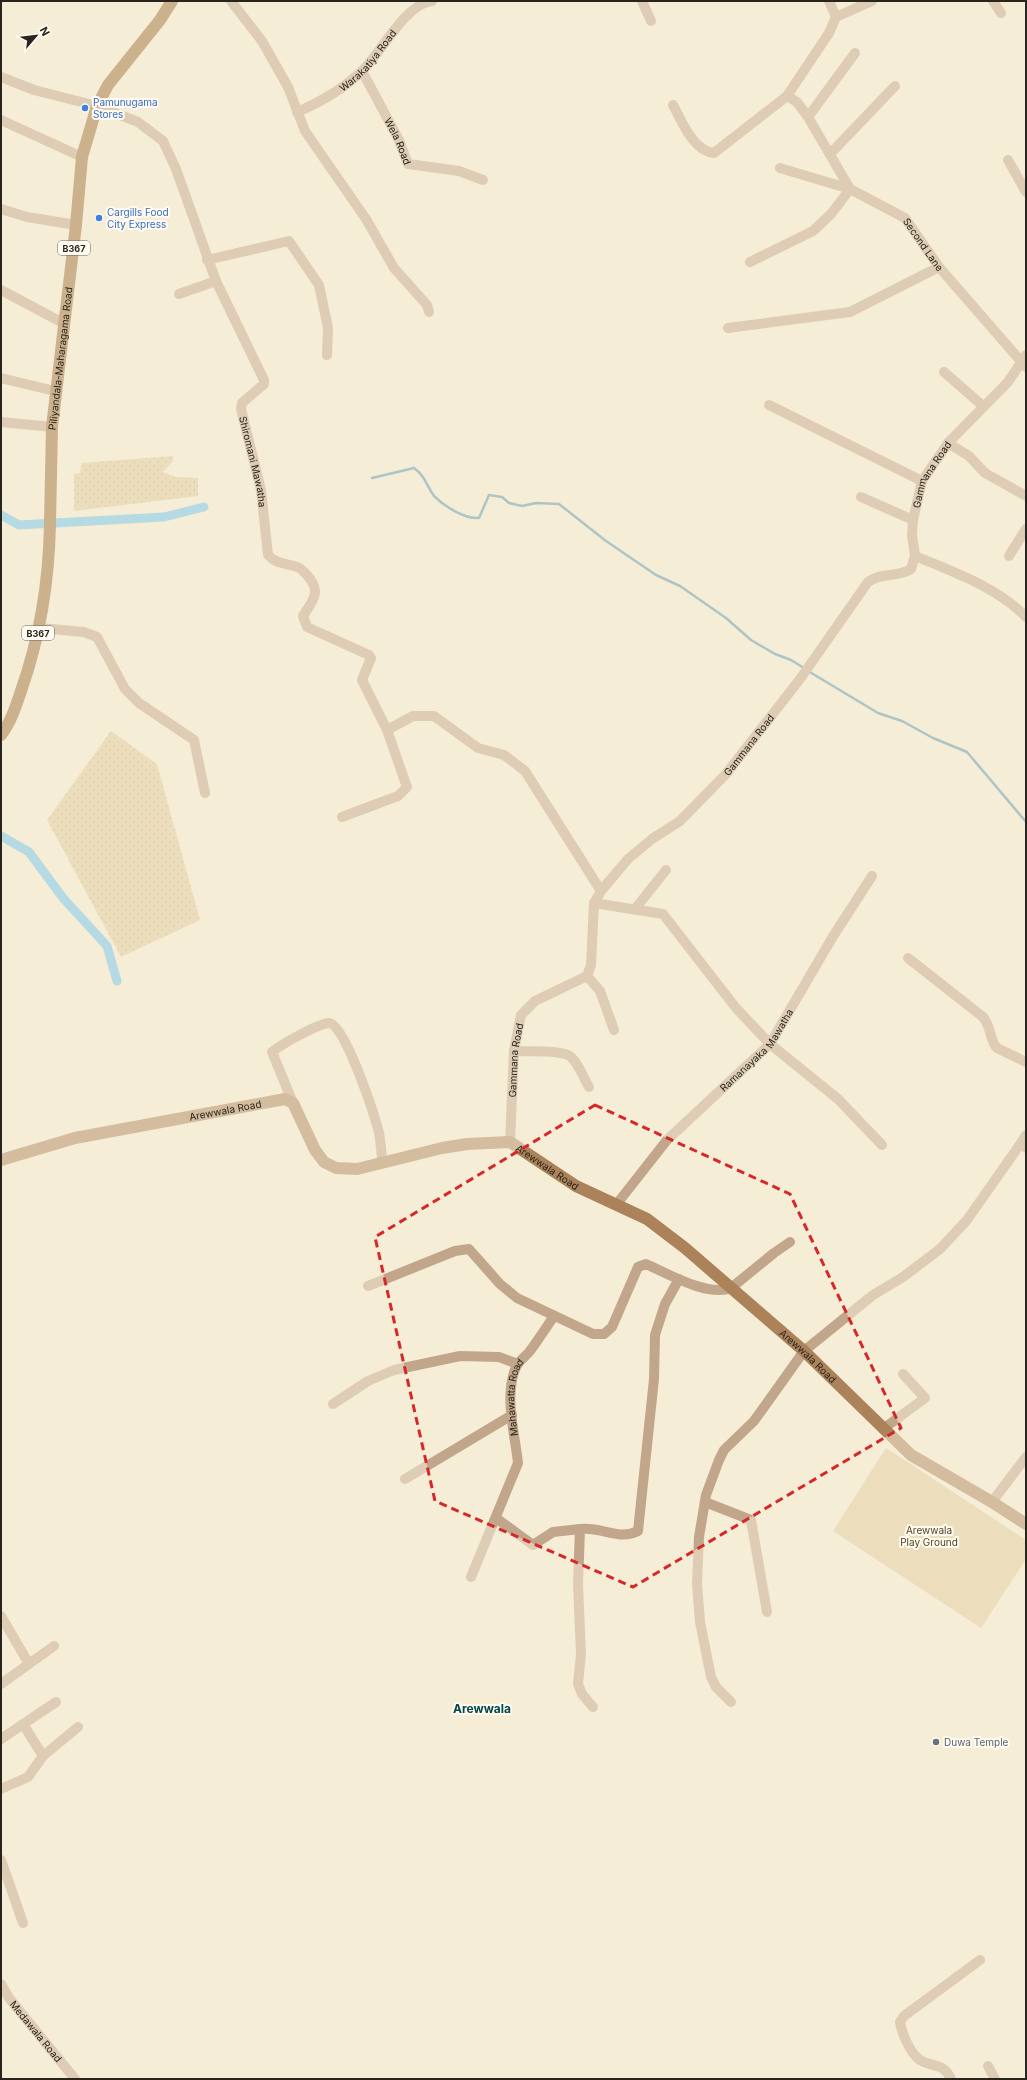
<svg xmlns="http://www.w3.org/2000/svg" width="1027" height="2080" font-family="Inter,sans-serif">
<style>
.grass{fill:url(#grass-dots)}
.green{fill:#e0cb9b}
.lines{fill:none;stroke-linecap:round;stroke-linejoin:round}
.stream{stroke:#5494b3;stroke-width:2.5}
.canal{stroke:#67c4f3;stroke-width:9}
.street{stroke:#c2a68b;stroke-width:10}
.secondary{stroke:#ab8259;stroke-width:12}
.primary{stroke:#9a6833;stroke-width:12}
.marked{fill:none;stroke:#d62828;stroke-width:3;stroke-dasharray:8 5;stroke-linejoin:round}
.shop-dot{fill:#3f7fe0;stroke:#fffbf2;stroke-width:1.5}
.worship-dot{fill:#6b7280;stroke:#fffbf2;stroke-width:1.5}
.labels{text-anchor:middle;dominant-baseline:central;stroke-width:4;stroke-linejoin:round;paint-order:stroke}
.shield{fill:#fffbf2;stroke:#69655d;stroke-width:1}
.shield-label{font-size:9px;font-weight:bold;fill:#29251d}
.street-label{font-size:10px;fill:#29251d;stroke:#fffbf2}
.shop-label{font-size:10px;fill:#366cbe;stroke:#fffbf2;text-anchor:start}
.park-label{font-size:10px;fill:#52431e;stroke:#fffbf2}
.worship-label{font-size:10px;fill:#5b616d;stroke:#fffbf2;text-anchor:start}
.quarter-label{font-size:12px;font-weight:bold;fill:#044747;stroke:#fffbf2}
</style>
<defs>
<pattern id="grass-dots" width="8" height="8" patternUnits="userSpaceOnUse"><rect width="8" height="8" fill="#e0cb9b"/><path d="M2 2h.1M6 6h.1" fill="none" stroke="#c0ae85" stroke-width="1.8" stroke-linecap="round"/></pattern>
</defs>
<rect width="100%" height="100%" fill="#f6edd7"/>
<g class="grass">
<path d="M 173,456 L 173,461 L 163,472 L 176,477 L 198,478 L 198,496 L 74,511 L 74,474 L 80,473 L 82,463 Z"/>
<path d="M 111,731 L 157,764 L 200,920 L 121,957 L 47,820 Z"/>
</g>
<path class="green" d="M 886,1448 L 1026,1540 L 1026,1559 L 981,1628 L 833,1531 Z"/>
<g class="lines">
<g class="stream">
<path d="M 372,478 L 414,468 C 426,477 426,485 434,496 C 444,506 464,519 479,518 L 489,495 L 502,497 L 509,503 L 522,506 L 536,503 L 559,504 L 606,541 L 656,575 L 680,586 L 726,618 L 751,640 L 775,654 L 791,660 L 804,668"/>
<path d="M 808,671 L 878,713 L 902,721 L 933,738 L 967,752 L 1026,822"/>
</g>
<g class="canal">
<path d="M 1,515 L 19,525 L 164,517 L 204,507"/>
<path d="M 1,836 L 29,852 L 63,898 L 107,946 L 117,981"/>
</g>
<g class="street">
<path d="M 231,1 L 262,41 L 288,87 L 305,131 L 366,219 L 394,268 L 427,305 L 429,312"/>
<path d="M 642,1 L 651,21"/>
<path d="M 829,1 L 836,17"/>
<path d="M 993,1 L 1001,13"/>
<path id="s1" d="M 362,71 L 399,140 L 408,164 L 459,171 L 483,180"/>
<path id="s2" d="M 1,77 L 34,90 L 97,106 L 138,122 L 163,141 L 176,169 L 216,281 L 264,380 L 264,384 L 242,403 L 241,409 L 261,490 L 268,555 C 276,564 286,563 297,567 C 301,568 303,571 306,574 C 322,591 314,599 303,616 L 307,627 L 369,655 L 371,658 L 362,680 L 387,730 L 407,787 L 398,796 L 342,817"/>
<path id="s3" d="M 787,96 L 797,102 L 808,117 L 850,189 L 905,218 L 939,267 L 1026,367"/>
<path d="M 673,105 C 682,121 693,151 714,153 L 787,96 L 829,33 L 836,17 L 872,1"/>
<path id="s4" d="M 297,112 C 321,102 343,89 362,71 C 380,54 406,3 432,1"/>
<path d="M 808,117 L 855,53"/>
<path d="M 1,120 L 82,157"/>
<path d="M 831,153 L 895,86"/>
<path d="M 1008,160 L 1026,192"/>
<path d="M 1,209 L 27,217 L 76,225"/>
<path d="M 207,260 L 289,241 L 319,285 L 328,328 L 327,355"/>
<path d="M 750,262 L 813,231 L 831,214 L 850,189 L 780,168"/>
<path d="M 1,290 L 65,324"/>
<path d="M 179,294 L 216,281"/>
<path d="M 728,328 L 850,312 L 939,267"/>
<path d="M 944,372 L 983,406"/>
<path d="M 1,378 L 55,391"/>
<path d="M 769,405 L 922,481"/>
<path d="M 1,422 L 52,427"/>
<path d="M 948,443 L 969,456 L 985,473 L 1026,496"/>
<path d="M 861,497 L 913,520"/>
<path d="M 915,556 C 953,572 997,587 1026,617"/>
<path d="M 1009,556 L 1026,529"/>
<path d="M 40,628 L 84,632 L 97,637 L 125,689 L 139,703 L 194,740 L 205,793"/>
<path d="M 387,730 L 413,716 L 434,716 L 478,748 L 504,755 L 525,771 L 601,891"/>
<path d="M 594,903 L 663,914 L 736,1008 L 770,1044 L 838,1099 L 882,1145"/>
<path d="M 635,909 L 666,870"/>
<path d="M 908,958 L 983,1017 C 992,1028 989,1040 997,1048 L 1026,1062"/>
<path d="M 587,976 L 600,991 L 614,1030"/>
<path d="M 514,1051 C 526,1052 563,1049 571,1057 C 579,1064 583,1077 589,1087"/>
<path d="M 293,1103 L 272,1052 C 282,1044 317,1024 329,1023 C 345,1023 375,1117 379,1133 C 381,1143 381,1153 383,1163"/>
<path d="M 1026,1135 L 1021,1143 L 1026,1148"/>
<path id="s5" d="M 510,1142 L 514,1051 L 521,1015 L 535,1001 L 587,976 L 591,965 L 594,903 L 601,891 L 628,859 L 652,839 L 680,821 L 726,774 L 800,679 L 868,582 C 881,572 897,578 911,569 L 915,556 L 912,535 L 913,520 L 922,481 L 948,443 L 1008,382 L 1026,355"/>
<path id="s6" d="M 616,1205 L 667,1140 L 770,1044 L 832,938 L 872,876"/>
<path d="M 368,1286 L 455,1251 L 469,1249 L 500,1284 L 517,1298 L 593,1334 L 604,1334 L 612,1327 L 638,1267 L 646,1264 C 668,1274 708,1297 731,1288 L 774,1253 L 790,1242"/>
<path d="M 333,1404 L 368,1381 L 394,1370 L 460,1356 L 499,1357 L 518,1364"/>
<path d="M 883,1429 L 925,1398 L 903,1374"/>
<path d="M 405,1479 L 512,1415"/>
<path d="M 705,1502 L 751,1520 L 767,1612"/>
<path d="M 992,1502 L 1026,1457"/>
<path d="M 496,1518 L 533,1545 L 553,1532 L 580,1529"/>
<path id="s7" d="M 471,1577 L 518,1463 C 515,1434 503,1393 517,1365 C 520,1360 526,1356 530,1351 C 538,1340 546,1328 554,1316"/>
<path d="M 1,1616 L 29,1664"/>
<path d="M 1,1684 L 54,1646"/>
<path d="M 731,1702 L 716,1687 L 711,1677 L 700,1622 L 697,1584 L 699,1537 L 706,1495 L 719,1460 L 724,1450 L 754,1421 L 804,1351 L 873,1295 L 903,1277 L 940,1249 L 967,1220 L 1021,1143"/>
<path d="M 593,1707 L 582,1694 L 578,1684 L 581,1654 L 578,1584 L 580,1529 C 601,1526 618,1541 638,1531 L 654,1379 L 655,1335 L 665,1304 L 679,1279"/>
<path d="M 23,1724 L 43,1756"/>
<path d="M 1,1739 L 56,1702"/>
<path d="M 1,1789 L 28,1777 L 43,1756 L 78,1727"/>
<path d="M 1,1860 L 23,1923"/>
<path id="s8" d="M 1,1984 L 9,1998 L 75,2079"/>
<path d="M 988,2066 L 995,2079"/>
<path d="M 951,2079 C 943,2062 933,2068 920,2060 C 910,2053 902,2034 900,2022 L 904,2016 L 980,1960"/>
</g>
<path class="secondary" id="s9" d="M 1,1160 L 75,1138 L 285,1099 L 293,1103 L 315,1150 L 324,1162 L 336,1168 L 357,1169 L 442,1148 L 467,1144 L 510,1142 L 576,1186 L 647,1219 L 685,1248 L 804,1351 L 911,1455 L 992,1502 L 1026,1524"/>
<g class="primary">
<path id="s10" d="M 50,522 L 52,427 L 76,225 L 82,157 L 97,106 L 108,85 L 160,20 L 172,1"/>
<path d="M 1,735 C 11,722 16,706 21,691 C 40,637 49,581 50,524"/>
</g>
</g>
<path d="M0 0H1027V2080H0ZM 595,1105 L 790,1194 L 901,1428 L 633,1587 L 435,1501 L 375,1237 Z" fill="#f6edd7" fill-opacity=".55" fill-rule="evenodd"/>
<path class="marked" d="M 595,1105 L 790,1194 L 901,1428 L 633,1587 L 435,1501 L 375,1237 Z"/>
<g class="shop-dot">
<circle cx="85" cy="108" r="4"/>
<circle cx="99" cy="218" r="4"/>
</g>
<circle class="worship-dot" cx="936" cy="1742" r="4"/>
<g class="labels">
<g class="shield">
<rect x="58" y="241" width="32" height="14" rx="3"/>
<rect x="22" y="626" width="32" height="14" rx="3"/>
</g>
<g class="shield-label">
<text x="74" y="248">B367</text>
<text x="38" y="633">B367</text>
</g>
<g class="street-label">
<text stroke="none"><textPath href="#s4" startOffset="89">Warakatiya Road</textPath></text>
<text stroke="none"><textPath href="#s1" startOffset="79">Wela Road</textPath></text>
<text stroke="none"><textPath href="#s3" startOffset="208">Second Lane</textPath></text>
<text stroke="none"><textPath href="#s10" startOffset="164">Piliyandala-Maharagama Road</textPath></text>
<text stroke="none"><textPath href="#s2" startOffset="529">Shiromani Mawatha</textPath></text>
<text stroke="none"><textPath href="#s5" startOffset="849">Gammana Road</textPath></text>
<text stroke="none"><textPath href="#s5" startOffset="502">Gammana Road</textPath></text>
<text stroke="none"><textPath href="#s6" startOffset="210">Ramanayaka Mawatha</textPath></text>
<text stroke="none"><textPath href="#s5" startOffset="82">Gammana Road</textPath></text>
<text stroke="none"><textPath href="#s9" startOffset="230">Arewwala Road</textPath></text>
<text stroke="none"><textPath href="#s9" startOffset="602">Arewwala Road</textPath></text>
<text stroke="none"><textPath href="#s9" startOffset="926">Arewwala Road</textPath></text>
<text stroke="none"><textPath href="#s7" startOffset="190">Mahawatta Road</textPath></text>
<text stroke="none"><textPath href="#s8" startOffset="59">Medawala Road</textPath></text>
</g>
<g class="shop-label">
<text x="93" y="102">Pamunugama<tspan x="93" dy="12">Stores</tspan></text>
<text x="107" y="212">Cargills Food<tspan x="107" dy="12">City Express</tspan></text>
</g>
<g class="park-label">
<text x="929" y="1530">Arewwala<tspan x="929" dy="12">Play Ground</tspan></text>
</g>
<g class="worship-label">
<text x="944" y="1742">Duwa Temple</text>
</g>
<g class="quarter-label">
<text x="482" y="1708">Arewwala</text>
</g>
</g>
<rect width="1027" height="2080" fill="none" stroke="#29251d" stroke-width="4"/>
<g transform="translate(36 36) rotate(62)" stroke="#fffbf2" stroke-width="3" paint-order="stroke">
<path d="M0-3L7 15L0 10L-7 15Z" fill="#29251d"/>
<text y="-6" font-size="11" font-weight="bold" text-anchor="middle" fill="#29251d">N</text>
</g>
</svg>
